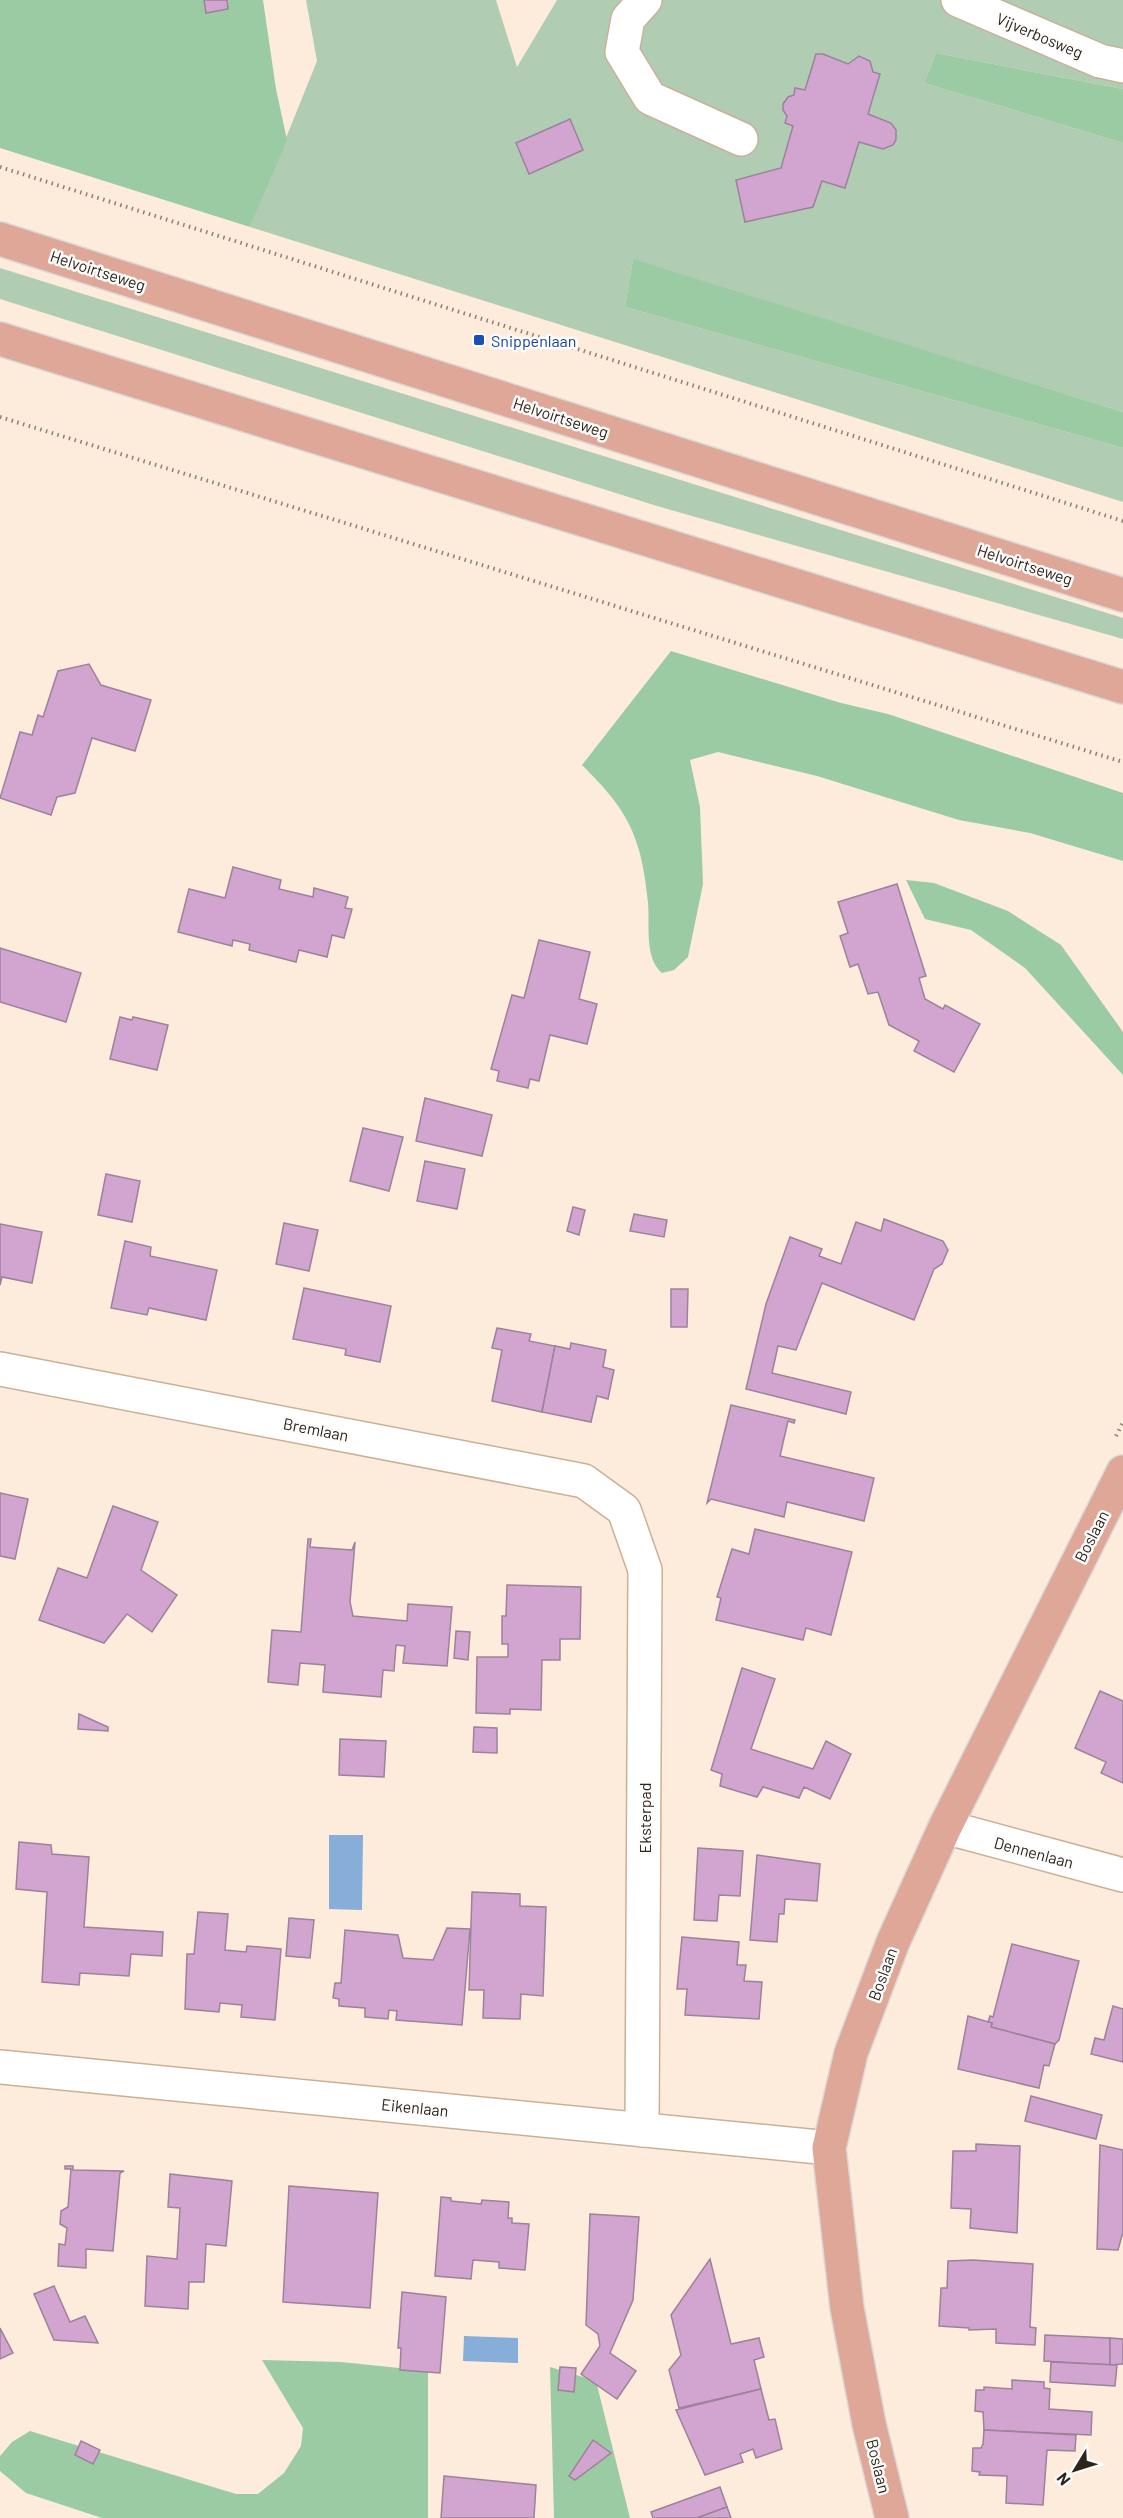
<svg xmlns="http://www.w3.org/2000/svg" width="1123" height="2518" font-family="Barlow,sans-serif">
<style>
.green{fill:#b0cdb4}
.forest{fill:#9bcba2}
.water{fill:#87add9}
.building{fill:#d1a5cf;stroke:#9c829a;stroke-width:1.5}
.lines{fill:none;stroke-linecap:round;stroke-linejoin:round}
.minor-casing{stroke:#cab097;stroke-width:36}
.major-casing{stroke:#d9d8d6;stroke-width:36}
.path{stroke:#8d8073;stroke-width:4;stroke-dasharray:1.5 4.5;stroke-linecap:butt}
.minor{stroke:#fff;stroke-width:33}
.major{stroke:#dfa797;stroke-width:33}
.transit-dot{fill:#1a4fb4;stroke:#fcfcfc;stroke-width:2}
.labels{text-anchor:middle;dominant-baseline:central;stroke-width:5;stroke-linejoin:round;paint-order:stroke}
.street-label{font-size:16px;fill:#2e241a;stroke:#fcfcfc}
.transit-label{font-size:16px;fill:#164399;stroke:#fcfcfc;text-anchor:start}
</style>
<rect width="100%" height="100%" fill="#fdecdc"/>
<g class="green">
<path d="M 306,0 L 496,0 L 517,67 L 557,0 L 1123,0 L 1123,89 L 936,53 L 924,83 L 1123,143 L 1123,412 L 633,260 L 625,307 L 1123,448 L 1123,502 L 250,227 L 317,61 Z"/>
<path d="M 0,268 L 1123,618 L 1123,639 L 657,506 L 0,299 Z"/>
</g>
<g class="forest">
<path d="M 0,0 L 263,0 L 276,89 L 287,140 L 250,227 L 0,148 Z"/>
<path d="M 936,53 L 1123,89 L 1123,143 L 924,83 Z"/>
<path d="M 633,259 L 1123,412 L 1123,448 L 625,307 Z"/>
<path d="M 671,651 L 841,703 L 888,714 L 1123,793 L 1123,861 L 1030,833 L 959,820 L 817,776 L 718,752 L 690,760 L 700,807 L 703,884 L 688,957 L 674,970 L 662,973 C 644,957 650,926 648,903 C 646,884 643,861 637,844 C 627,811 605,788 582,765 Z"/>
<path d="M 906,880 L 934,883 L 1008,911 L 1061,945 L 1123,1032 L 1123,1075 L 1025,968 L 971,930 L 925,919 Z"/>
<path d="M 262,2360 L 341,2362 L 428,2371 L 428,2518 L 102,2518 L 26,2493 L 0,2471 L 0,2456 L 12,2442 L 30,2431 L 236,2494 L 258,2494 L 284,2473 L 301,2446 L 303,2428 Z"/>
<path d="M 550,2367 L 596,2381 L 630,2518 L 554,2518 Z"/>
</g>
<g class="water">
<path d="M 329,1835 L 363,1835 L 362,1910 L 329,1909 Z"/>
<path d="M 464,2336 L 518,2338 L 518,2363 L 463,2361 Z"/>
</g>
<g class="building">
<path d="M 204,0 L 227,0 L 228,9 L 206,13 Z"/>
<path d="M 816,54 L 823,54 L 848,64 L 859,56 L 870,61 L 873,72 L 880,74 L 868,114 L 891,123 L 896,130 L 896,140 L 893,145 L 883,149 L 859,142 L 845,188 L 822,181 L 813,207 L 745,222 L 736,180 L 781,168 L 793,126 L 785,123 L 787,116 L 783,110 L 783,104 L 788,97 L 794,95 L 795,88 L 805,90 Z"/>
<path d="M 570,119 L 583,150 L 529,174 L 516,143 Z"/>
<path d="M 89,664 L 101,685 L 151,700 L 135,751 L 92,738 L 75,793 L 57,797 L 51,815 L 0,798 L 20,732 L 32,735 L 38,715 L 43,717 L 58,671 Z"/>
<path d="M 233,867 L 281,880 L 279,889 L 313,897 L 314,888 L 348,897 L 345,908 L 352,909 L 344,938 L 332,935 L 327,957 L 299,950 L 296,962 L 249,950 L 250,944 L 233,940 L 232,946 L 178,932 L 189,889 L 225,898 Z"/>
<path d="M 897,884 L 926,976 L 919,978 L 925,999 L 943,1009 L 945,1005 L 980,1024 L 954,1072 L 914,1051 L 919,1041 L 889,1025 L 878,992 L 868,994 L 858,964 L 850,967 L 840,936 L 848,933 L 838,902 Z"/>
<path d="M 539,940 L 590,952 L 579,999 L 597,1004 L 587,1044 L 550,1035 L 539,1081 L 530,1079 L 528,1088 L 497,1081 L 499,1071 L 491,1069 L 512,995 L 524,998 Z"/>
<path d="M 0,948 L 81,973 L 66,1022 L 0,1002 Z"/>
<path d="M 120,1017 L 132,1020 L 133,1017 L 168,1025 L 157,1070 L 110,1059 Z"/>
<path d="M 425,1098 L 492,1115 L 482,1156 L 416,1141 Z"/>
<path d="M 363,1128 L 403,1137 L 389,1191 L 350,1181 Z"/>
<path d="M 425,1161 L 465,1169 L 457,1209 L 417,1201 Z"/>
<path d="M 106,1174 L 140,1181 L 132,1222 L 98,1215 Z"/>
<path d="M 573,1207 L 585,1210 L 579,1235 L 567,1231 Z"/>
<path d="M 634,1214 L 667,1220 L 664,1237 L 630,1231 Z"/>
<path d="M 884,1219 L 943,1241 L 948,1250 L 942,1264 L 934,1269 L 914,1320 L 822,1283 L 796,1350 L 778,1346 L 772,1373 L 851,1392 L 846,1414 L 746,1389 L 766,1304 L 790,1237 L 822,1249 L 819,1256 L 841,1264 L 856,1222 L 881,1231 Z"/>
<path d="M 284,1223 L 318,1230 L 309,1271 L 276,1264 Z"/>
<path d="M 0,1224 L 42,1232 L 32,1283 L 2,1277 L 0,1285 Z"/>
<path d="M 125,1241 L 151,1247 L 150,1256 L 217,1270 L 206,1320 L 149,1308 L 147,1315 L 111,1308 Z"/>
<path d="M 304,1288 L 391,1306 L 380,1362 L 345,1355 L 346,1349 L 293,1339 Z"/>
<path d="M 671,1289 L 688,1289 L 687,1327 L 671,1327 Z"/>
<path d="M 497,1328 L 531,1334 L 529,1341 L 555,1346 L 542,1412 L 492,1401 L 502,1350 L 492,1348 Z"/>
<path d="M 571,1343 L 606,1350 L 603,1367 L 614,1370 L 608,1399 L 597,1396 L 591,1422 L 542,1412 L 555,1346 L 570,1349 Z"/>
<path d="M 731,1405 L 795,1420 L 794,1423 L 788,1421 L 780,1456 L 874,1478 L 864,1521 L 787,1502 L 784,1517 L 711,1499 L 707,1503 Z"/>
<path d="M 0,1493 L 28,1499 L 15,1559 L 0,1556 Z"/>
<path d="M 113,1506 L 158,1522 L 141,1570 L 177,1595 L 152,1632 L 127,1614 L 104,1643 L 39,1620 L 58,1568 L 87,1578 Z"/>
<path d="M 755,1529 L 852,1552 L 831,1635 L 806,1628 L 803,1640 L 716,1620 L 721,1598 L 717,1597 L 732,1549 L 749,1554 Z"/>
<path d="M 308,1539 L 311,1539 L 310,1547 L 352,1550 L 355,1542 L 350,1602 L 353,1616 L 407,1621 L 408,1604 L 452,1607 L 447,1666 L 403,1663 L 405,1646 L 396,1645 L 394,1671 L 383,1670 L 381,1697 L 323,1692 L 325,1665 L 300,1663 L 298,1685 L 268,1682 L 272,1630 L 301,1632 Z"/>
<path d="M 507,1585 L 581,1587 L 580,1639 L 560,1639 L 560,1660 L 542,1660 L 541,1710 L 510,1709 L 510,1714 L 476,1713 L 477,1657 L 508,1657 L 508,1644 L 502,1644 L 502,1616 L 506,1616 Z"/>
<path d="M 456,1631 L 470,1632 L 468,1660 L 454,1658 Z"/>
<path d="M 742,1668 L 775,1679 L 751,1749 L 813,1769 L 826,1741 L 851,1754 L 830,1799 L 804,1787 L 799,1798 L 763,1787 L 757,1797 L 720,1786 L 722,1774 L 711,1770 Z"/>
<path d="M 1100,1691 L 1123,1701 L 1123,1783 L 1101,1773 L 1106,1762 L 1075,1748 Z"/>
<path d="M 79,1714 L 108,1727 L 108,1731 L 78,1729 Z"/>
<path d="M 474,1727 L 497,1728 L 497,1753 L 473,1752 Z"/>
<path d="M 340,1739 L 386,1741 L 384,1777 L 339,1775 Z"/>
<path d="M 19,1842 L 51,1845 L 52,1854 L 89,1857 L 84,1927 L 163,1932 L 162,1956 L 131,1954 L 129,1976 L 80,1973 L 79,1985 L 42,1982 L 47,1892 L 16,1889 Z"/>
<path d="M 698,1848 L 743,1851 L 740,1896 L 719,1895 L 717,1921 L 694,1920 Z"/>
<path d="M 757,1855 L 820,1864 L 817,1901 L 785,1899 L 784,1914 L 779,1914 L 777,1942 L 750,1940 Z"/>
<path d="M 472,1892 L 520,1894 L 520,1906 L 546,1907 L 543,1996 L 521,1994 L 520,2019 L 483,2018 L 484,1990 L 469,1990 Z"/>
<path d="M 198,1912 L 228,1914 L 225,1950 L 246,1952 L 247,1946 L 281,1949 L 275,2020 L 241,2017 L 242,2005 L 220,2003 L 219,2012 L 185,2009 L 187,1954 L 194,1954 Z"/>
<path d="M 289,1918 L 314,1920 L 310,1958 L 286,1956 Z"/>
<path d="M 447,1928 L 470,1929 L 462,2025 L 396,2020 L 397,2011 L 389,2010 L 388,2019 L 365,2017 L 365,2008 L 339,2006 L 339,1999 L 333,1998 L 335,1983 L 341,1983 L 345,1930 L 398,1935 L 403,1958 L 433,1960 Z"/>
<path d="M 682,1937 L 739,1942 L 737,1965 L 746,1965 L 744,1981 L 762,1982 L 759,2019 L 685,2015 L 687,1989 L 677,1989 Z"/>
<path d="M 1012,1944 L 1079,1961 L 1059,2040 L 1055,2044 L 991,2027 L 992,2023 L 988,2022 L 990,2016 L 993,2017 Z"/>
<path d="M 1113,2006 L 1123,2009 L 1123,2062 L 1091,2054 L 1095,2038 L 1104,2040 Z"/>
<path d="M 968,2016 L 992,2023 L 991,2027 L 1055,2044 L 1049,2066 L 1044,2065 L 1039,2088 L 958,2069 Z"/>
<path d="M 1031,2096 L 1102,2115 L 1096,2139 L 1025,2121 Z"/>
<path d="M 976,2144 L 1020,2146 L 1017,2233 L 970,2228 L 971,2209 L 951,2208 L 953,2151 L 976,2151 Z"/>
<path d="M 1100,2145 L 1123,2150 L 1123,2232 L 1118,2250 L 1097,2249 Z"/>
<path d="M 65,2166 L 73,2166 L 73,2170 L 124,2171 L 120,2173 L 113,2251 L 86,2249 L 86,2268 L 58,2266 L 59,2244 L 65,2245 L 67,2228 L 60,2224 L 61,2211 L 68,2207 L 71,2169 L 65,2169 Z"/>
<path d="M 170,2174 L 232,2181 L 226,2246 L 206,2244 L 204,2282 L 189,2282 L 188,2309 L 145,2306 L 147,2256 L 177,2259 L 180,2208 L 168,2207 Z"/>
<path d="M 289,2186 L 378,2193 L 370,2308 L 283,2302 Z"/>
<path d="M 441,2197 L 451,2198 L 451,2201 L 481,2204 L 482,2200 L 509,2202 L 508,2218 L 512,2218 L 512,2223 L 529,2224 L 525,2270 L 499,2268 L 499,2262 L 473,2260 L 471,2279 L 435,2276 Z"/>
<path d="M 590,2214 L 639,2217 L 633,2300 L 610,2353 L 636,2371 L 617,2399 L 581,2374 L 600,2346 L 598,2334 L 586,2325 Z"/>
<path d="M 710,2259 L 731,2344 L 759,2338 L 764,2357 L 754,2360 L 761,2389 L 679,2408 L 669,2370 L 681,2355 L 671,2315 Z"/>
<path d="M 973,2260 L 1033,2264 L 1030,2327 L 1036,2328 L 1035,2345 L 996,2343 L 996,2329 L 969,2330 L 969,2328 L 939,2326 L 941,2288 L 947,2288 L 948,2261 Z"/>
<path d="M 54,2286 L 70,2322 L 85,2316 L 98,2343 L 54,2340 L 34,2294 Z"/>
<path d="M 402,2292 L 446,2297 L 440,2373 L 400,2370 L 401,2348 L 398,2348 Z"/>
<path d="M 0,2328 L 13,2353 L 0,2359 Z"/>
<path d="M 1045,2335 L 1110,2338 L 1110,2365 L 1044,2361 Z"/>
<path d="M 1110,2338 L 1123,2339 L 1123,2364 L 1110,2365 Z"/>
<path d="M 1051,2362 L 1117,2365 L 1115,2386 L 1050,2382 Z"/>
<path d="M 560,2367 L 576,2368 L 574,2392 L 558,2390 Z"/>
<path d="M 1012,2380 L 1044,2382 L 1044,2388 L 1050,2389 L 1049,2409 L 1092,2412 L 1091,2435 L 984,2430 L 983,2412 L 975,2411 L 976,2390 L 984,2390 L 984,2387 L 1012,2389 Z"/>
<path d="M 761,2389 L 769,2420 L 775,2419 L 782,2449 L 756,2458 L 753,2449 L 740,2454 L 743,2462 L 705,2475 L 676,2410 Z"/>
<path d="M 984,2430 L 1076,2435 L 1075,2451 L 1047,2450 L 1043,2505 L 1006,2503 L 1007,2476 L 979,2475 L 980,2472 L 972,2471 L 973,2448 L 981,2448 L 983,2444 Z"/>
<path d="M 593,2440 L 611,2453 L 575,2480 L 569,2476 Z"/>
<path d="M 81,2441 L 100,2450 L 93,2464 L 75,2455 Z"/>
<path d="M 444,2476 L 536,2485 L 534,2518 L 441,2518 Z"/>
<path d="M 720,2487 L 727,2507 L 697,2518 L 653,2518 L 651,2512 Z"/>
<path d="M 727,2507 L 731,2518 L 697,2518 Z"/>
</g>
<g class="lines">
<g class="minor-casing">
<g id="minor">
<path d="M 645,0 L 628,19 L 622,52 L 650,98 L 741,139"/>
<path d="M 958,0 L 1100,61 L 1123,66"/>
<path d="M 0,1369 L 584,1481 L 624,1510 L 645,1570 L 642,2130"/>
<path d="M 945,1827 L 1123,1875"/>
<path d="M 0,2067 L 829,2148"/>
</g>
</g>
<g class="major-casing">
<g id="major">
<path d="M 0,239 L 1123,595"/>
<path d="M 0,339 L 1123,687"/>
<path d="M 892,2518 L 869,2424 L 847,2308 L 829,2148 L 851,2053 L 893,1942 L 945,1827 L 1123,1472"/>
</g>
</g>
<g class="path">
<path d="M 0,167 L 1123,521"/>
<path d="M 0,417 L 1123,762"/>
<path d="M 1116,1436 L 1123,1422"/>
</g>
<use href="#minor" class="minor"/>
<use href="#major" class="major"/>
</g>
<rect class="transit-dot" x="473" y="334" width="12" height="12" rx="3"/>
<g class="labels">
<g class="street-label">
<text transform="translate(1040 35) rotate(23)">Vijverbosweg</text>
<text transform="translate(98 270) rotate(18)">Helvoirtseweg</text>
<text transform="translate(561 417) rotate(18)">Helvoirtseweg</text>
<text transform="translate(1025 564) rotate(18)">Helvoirtseweg</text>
<text transform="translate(316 1429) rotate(11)">Bremlaan</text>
<text transform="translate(1091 1536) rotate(-63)">Boslaan</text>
<text transform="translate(644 1818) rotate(-90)">Eksterpad</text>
<text transform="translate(1034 1852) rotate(15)">Dennenlaan</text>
<text transform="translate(882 1974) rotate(-70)">Boslaan</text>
<text transform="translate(415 2107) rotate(6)">Eikenlaan</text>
<text transform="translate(879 2466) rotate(76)">Boslaan</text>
</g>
<g class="transit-label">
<text x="491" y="340">Snippenlaan</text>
</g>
</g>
<g transform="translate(1075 2470) rotate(232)" stroke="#fcfcfc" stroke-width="4.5" paint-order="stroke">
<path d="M0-4.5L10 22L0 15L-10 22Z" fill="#2e241a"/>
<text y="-9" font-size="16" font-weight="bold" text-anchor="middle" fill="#2e241a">N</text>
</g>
</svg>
